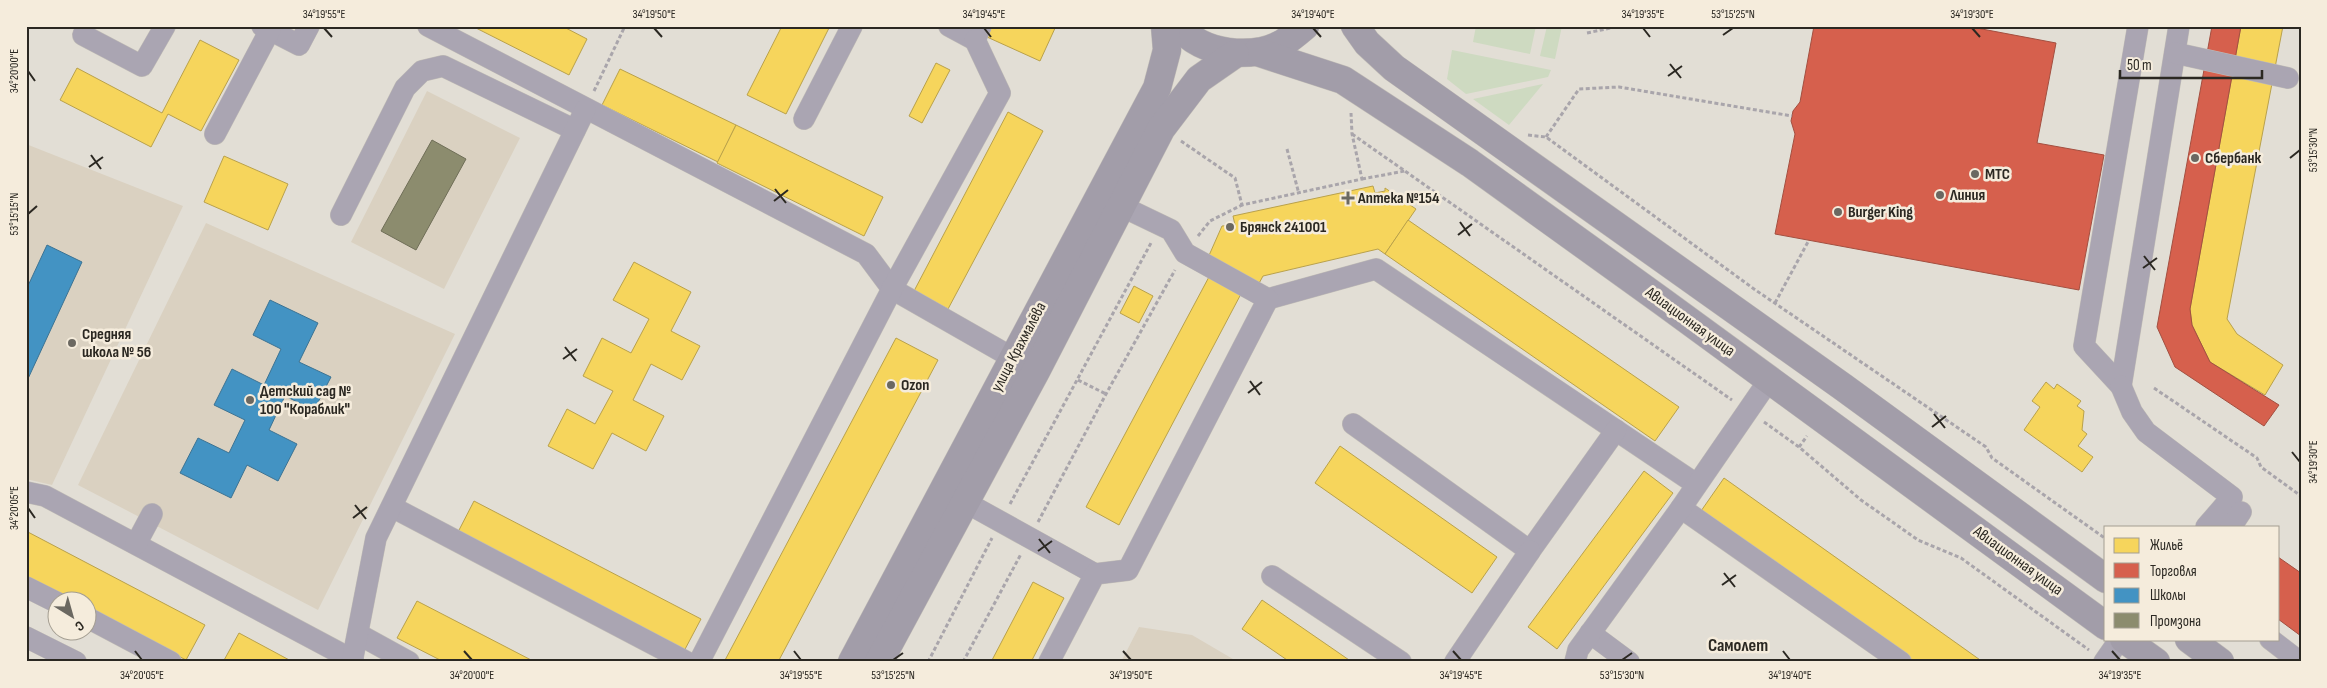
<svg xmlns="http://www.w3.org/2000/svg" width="2327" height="688" font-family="'Sofia Sans Condensed',sans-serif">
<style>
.built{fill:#dad1c1}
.green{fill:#cedac1}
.homes{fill:#f6d55c;stroke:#b9a14b}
.shops{fill:#d6604d;stroke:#a34f40}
.schools{fill:#4393c3;stroke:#3c7393}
.industry{fill:#8c8c6e;stroke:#6f6e57}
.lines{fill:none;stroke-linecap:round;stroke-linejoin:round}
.minor-casing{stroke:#c0bcb6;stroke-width:22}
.major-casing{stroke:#c0bcb6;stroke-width:29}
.path{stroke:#a9a5ab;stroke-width:3;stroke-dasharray:4 2.5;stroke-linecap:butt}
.minor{stroke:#aaa5b2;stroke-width:21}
.major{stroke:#a29da9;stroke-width:28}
.ticks{fill:none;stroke:#2b2822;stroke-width:2}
.poi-dot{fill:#6b6861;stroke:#f5ecdc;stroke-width:2}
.labels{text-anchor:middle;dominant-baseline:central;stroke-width:5;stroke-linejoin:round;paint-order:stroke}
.poi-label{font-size:16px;font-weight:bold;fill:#2b2822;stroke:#f5ecdc;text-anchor:start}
.street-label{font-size:16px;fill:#2b2822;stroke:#f5ecdc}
.neighbourhood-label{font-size:18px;font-weight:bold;fill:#2b2822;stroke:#f5ecdc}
.neatline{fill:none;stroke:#2b2822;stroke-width:2}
.ticks-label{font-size:12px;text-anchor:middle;fill:#2b2822}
</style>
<rect width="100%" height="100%" fill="#e2ded5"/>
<g class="built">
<path d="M 427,91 L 520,138 L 444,289 L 351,242 Z"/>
<path d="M 26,144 L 183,206 L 52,485 L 26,479 Z"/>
<path d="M 206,223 L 455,334 L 318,610 L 78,485 Z"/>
<path d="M 1139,627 L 1192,635 L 1238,662 L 1121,662 Z"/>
</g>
<g class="green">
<path d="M 1476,26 L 1536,26 L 1530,54 L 1473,42 Z"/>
<path d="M 1547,26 L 1562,26 L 1555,59 L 1540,56 Z"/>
<path d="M 1452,50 L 1551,70 L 1548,77 L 1466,94 L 1447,79 Z"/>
<path d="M 1543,84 L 1509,125 L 1473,99 Z"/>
</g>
<g class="homes">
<path d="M 472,26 L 562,26 L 587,39 L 569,75 Z"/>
<path d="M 782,26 L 830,26 L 786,114 L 747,95 Z"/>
<path d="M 992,26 L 1056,26 L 1040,61 L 987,37 Z"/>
<path d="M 2241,26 L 2283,26 L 2227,319 L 2237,334 L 2283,365 L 2265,395 L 2210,362 L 2192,325 L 2190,309 Z"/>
<path d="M 200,40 L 239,60 L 201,131 L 168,114 L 151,147 L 60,100 L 77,68 L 162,113 Z"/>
<path d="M 936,63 L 950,70 L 922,123 L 909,116 Z"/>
<path d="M 620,69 L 736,125 L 718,162 L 602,105 Z"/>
<path d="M 1008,112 L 1043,131 L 948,309 L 914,291 Z"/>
<path d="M 736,125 L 883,197 L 864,236 L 717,163 Z"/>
<path d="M 224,156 L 288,184 L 268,230 L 204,202 Z"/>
<path d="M 1373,186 L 1375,193 L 1385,191 L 1385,188 L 1416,209 L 1385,254 L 1378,249 L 1263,276 L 1257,287 L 1207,260 L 1222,226 L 1235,225 L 1233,216 Z"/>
<path d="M 1408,220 L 1679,407 L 1655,441 L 1385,254 Z"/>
<path d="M 634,262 L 691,292 L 671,331 L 700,346 L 682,380 L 651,364 L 633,400 L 664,416 L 646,451 L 612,433 L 593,469 L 548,446 L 567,409 L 595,424 L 613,391 L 583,376 L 602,338 L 631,353 L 649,319 L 613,300 Z"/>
<path d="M 1210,275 L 1242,292 L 1119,525 L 1086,507 Z"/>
<path d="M 1134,286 L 1153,296 L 1139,323 L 1120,313 Z"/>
<path d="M 896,338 L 938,360 L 778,662 L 724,662 Z"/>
<path d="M 2046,382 L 2054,389 L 2057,384 L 2081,401 L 2077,406 L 2084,411 L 2082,430 L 2087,434 L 2078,446 L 2093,457 L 2082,472 L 2024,430 L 2040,407 L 2032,401 Z"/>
<path d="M 1340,446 L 1497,557 L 1472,593 L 1315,483 Z"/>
<path d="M 1644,471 L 1673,493 L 1557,649 L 1528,627 Z"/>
<path d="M 1724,478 L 1983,662 L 1914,662 L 1701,511 Z"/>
<path d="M 474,501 L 701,619 L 683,653 L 457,534 Z"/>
<path d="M 26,531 L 205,625 L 186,660 L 88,608 L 88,600 L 73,600 L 26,576 Z"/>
<path d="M 1033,582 L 1064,598 L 1031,662 L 991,662 Z"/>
<path d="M 1262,600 L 1352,662 L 1290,662 L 1242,629 Z"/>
<path d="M 417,601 L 535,662 L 444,662 L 397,638 Z"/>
<path d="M 239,633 L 293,662 L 223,662 Z"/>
</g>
<g class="shops">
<path d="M 1814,26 L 1966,26 L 2056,43 L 2037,143 L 2104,155 L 2079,290 L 1775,234 L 1795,134 L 1791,121 L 1793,111 L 1800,102 Z"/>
<path d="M 2212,26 L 2241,26 L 2190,309 L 2192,325 L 2210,362 L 2279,405 L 2264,426 L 2175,367 L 2157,327 Z"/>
<path d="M 2278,557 L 2301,573 L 2301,636 L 2278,619 Z"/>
</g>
<g class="schools">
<path d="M 47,245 L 82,262 L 26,383 L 26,290 Z"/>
<path d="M 270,300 L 318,323 L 299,362 L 331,377 L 314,410 L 285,396 L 269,430 L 297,444 L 278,481 L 247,465 L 231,498 L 180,473 L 198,438 L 229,453 L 245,420 L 214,405 L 232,369 L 264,385 L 281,349 L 253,335 Z"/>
</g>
<path class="industry" d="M 432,140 L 466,159 L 416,250 L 381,231 Z"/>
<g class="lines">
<g class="minor-casing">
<g id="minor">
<path d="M 262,26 L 299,45 L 309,26"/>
<path d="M 428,26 L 866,254 L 892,289 L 1027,366"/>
<path d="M 949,26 L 975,40 L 981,26"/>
<path d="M 2138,26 L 2084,346 L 2121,386 L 2179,26"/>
<path d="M 83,35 L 142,66 L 165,26"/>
<path d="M 2175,53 L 2288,78"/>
<path d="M 804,119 L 852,26"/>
<path d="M 215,134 L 270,30"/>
<path d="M 341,215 L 405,88 L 422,71 L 443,66 L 575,130"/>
<path d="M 1268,299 L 1376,269 L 1696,484"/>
<path d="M 2121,386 L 2132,412 L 2146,432 L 2232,497 L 2206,527"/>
<path d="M 1353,424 L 1530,551 L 1616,430"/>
<path d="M 26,492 L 45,496 L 353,660"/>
<path d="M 965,502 L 1095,574"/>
<path d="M 392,507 L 687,662"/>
<path d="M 1681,508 L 1901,662"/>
<path d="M 2231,527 L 2241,512"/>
<path d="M 136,544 L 152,514"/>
<path d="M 1272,576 L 1401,662"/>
<path d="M 26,587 L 58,603"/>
<path d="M 88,618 L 171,662"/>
<path d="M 1590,633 L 1629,662"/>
<path d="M 358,634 L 409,662"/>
<path d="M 26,637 L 76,662"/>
<path d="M 2270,639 L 2300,662"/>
<path d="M 352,662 L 376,538 L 585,110"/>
<path d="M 699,662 L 892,289 L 1000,93 L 975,40"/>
<path d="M 1049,662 L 1095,574 L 1128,570 L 1268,299 L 1185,253 L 1171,230 L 1121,206"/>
<path d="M 1455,662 L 1530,551"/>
<path d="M 1575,662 L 1578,650 L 1681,508 L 1769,380"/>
<path d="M 2104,662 L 2120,639"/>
</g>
</g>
<g class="major-casing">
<g id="major">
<path d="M 1179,26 C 1201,55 1253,60 1283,43 C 1291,38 1298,32 1305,26"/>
<path d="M 1355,26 L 1367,43 L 1394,68 L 1843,387 L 2106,579"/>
<path d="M 1257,52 L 1343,80 L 1470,163 L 1663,302 L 2106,626"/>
<path d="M 2124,639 L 2156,662"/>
<path d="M 2189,639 L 2220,662"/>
<path d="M 852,662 L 1157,88 L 1167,50 L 1165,26"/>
<path d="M 879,662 L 1036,371 L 1161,129 L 1199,79 L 1235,54"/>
</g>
</g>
<g class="path">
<path d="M 1587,33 L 1620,26"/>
<path d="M 594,91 L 625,26"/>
<path d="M 1352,134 L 1732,400"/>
<path d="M 1528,135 L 1546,137 L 1754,289 L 1986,447 L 1992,458 L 2106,539"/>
<path d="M 1546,137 L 1579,89 L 1619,87 L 1792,116"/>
<path d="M 1181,141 L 1235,178 L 1242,205 L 1362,179 L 1352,134 L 1351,113"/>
<path d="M 1287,149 L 1299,194"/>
<path d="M 1362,179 L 1405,171"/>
<path d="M 1198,236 L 1210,221 L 1242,205"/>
<path d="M 1775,303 L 1809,240"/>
<path d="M 1078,380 L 1106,394"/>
<path d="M 2154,388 L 2257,458 L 2261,467 L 2301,496"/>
<path d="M 1764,422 L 1799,447 L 1861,500 L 1918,540 L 1961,558 L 2089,650"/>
<path d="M 1799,447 L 1807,436"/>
<path d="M 1010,504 L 1151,243"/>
<path d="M 1038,522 L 1106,394 L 1175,270"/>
<path d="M 928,662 L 992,538"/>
<path d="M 963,662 L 1021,554"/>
</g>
<use href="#minor" class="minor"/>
<use href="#major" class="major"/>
</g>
<path class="ticks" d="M 324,28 L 332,37M 654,28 L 662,37M 984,28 L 991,37M 1313,28 L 1321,37M 1643,28 L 1650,37M 1972,28 L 1980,37M 1723,35 L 1733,28M 1670,64 L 1681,78M 28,71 L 35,81M 1668,76 L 1682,66M 91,155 L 101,169M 2290,158 L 2300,150M 89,167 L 103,157M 775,189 L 786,203M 774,201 L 788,190M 28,214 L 37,206M 1460,222 L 1470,236M 1458,235 L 1472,224M 2144,256 L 2155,270M 2143,268 L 2157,258M 565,347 L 576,361M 563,359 L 577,349M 1250,381 L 1260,395M 1248,393 L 1262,382M 1934,414 L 1945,428M 1932,427 L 1946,416M 2292,452 L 2300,462M 355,505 L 366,519M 28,508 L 35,518M 353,518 L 367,507M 1039,539 L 1050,553M 1038,551 L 1052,541M 1724,573 L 1735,587M 1722,585 L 1736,575M 135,651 L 142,660M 464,651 L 472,660M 794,651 L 801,660M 1123,651 L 1131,660M 1453,651 L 1461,660M 1783,651 L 1790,660M 2112,651 L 2120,660M 893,660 L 903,653M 1622,660 L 1632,653"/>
<g class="poi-dot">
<circle cx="2195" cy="158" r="5"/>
<circle cx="1975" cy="174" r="5"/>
<circle cx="1940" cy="195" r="5"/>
<path d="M1345.5 190.5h5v5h5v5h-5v5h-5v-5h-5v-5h5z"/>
<circle cx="1838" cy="212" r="5"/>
<circle cx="1230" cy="227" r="5"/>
<circle cx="72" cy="343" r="5"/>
<circle cx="891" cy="385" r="5"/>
<circle cx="250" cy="400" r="5"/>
</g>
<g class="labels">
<g class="poi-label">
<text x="2205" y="158">Сбербанк</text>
<text x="1985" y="174">МТС</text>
<text x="1950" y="195">Линия</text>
<text x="1358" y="198">Аптека №154</text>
<text x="1848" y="212">Burger King</text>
<text x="1240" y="227">Брянск 241001</text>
<text x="82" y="334">Средняя<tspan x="82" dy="18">школа № 56</tspan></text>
<text x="901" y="385">Ozon</text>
<text x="260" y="391">Детский сад №<tspan x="260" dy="18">100 "Кораблик"</tspan></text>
</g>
<g class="street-label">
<text transform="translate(1690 322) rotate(36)">Авиационная улица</text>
<text transform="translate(1019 347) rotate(-62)">улица Крахмалёва</text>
<text transform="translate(2018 561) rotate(36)">Авиационная улица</text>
</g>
<g class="neighbourhood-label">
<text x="1738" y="645">Самолет</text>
</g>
</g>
<rect width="2327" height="688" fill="none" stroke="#f5ecdc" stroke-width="55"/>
<rect x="2104" y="526" width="175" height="115" fill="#f5ecdc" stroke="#a49e92"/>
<rect x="2114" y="538" width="25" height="15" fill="#f6d55c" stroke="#a49e92"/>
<text x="2150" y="550" font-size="15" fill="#2b2822">Жильё</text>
<rect x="2114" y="563" width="25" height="15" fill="#d6604d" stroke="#a49e92"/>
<text x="2150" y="576" font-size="15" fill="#2b2822">Торговля</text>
<rect x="2114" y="588" width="25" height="15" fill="#4393c3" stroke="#a49e92"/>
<text x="2150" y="600" font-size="15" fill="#2b2822">Школы</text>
<rect x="2114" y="613" width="25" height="15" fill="#8c8c6e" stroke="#a49e92"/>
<text x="2150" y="626" font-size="15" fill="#2b2822">Промзона</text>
<g transform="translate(72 616) rotate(143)"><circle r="24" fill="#f5ecdc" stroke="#a49e92"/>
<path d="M0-4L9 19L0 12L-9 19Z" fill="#6b6861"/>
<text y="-8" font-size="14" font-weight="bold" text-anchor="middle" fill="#2b2822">С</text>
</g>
<path d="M2120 70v8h142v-8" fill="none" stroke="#2b2822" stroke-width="2.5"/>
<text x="2127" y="70" font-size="15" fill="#2b2822" stroke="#f5ecdc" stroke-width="4" paint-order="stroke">50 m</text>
<rect x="28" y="28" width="2272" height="632" class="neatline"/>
<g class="ticks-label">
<text x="324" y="18">34°19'55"E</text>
<text x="654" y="18">34°19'50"E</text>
<text x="984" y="18">34°19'45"E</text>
<text x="1313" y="18">34°19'40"E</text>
<text x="1643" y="18">34°19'35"E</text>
<text x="1733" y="18">53°15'25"N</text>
<text x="1972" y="18">34°19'30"E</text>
<text transform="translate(14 71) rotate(-90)" y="4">34°20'00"E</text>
<text transform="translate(2313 150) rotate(-90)" y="4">53°15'30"N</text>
<text transform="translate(14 214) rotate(-90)" y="4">53°15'15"N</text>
<text transform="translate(2313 462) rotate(-90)" y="4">34°19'30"E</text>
<text transform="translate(14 508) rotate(-90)" y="4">34°20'05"E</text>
<text x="142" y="679">34°20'05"E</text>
<text x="472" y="679">34°20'00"E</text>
<text x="801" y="679">34°19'55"E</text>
<text x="893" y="679">53°15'25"N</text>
<text x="1131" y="679">34°19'50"E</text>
<text x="1461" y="679">34°19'45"E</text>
<text x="1622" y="679">53°15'30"N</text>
<text x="1790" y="679">34°19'40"E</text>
<text x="2120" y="679">34°19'35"E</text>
</g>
</svg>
